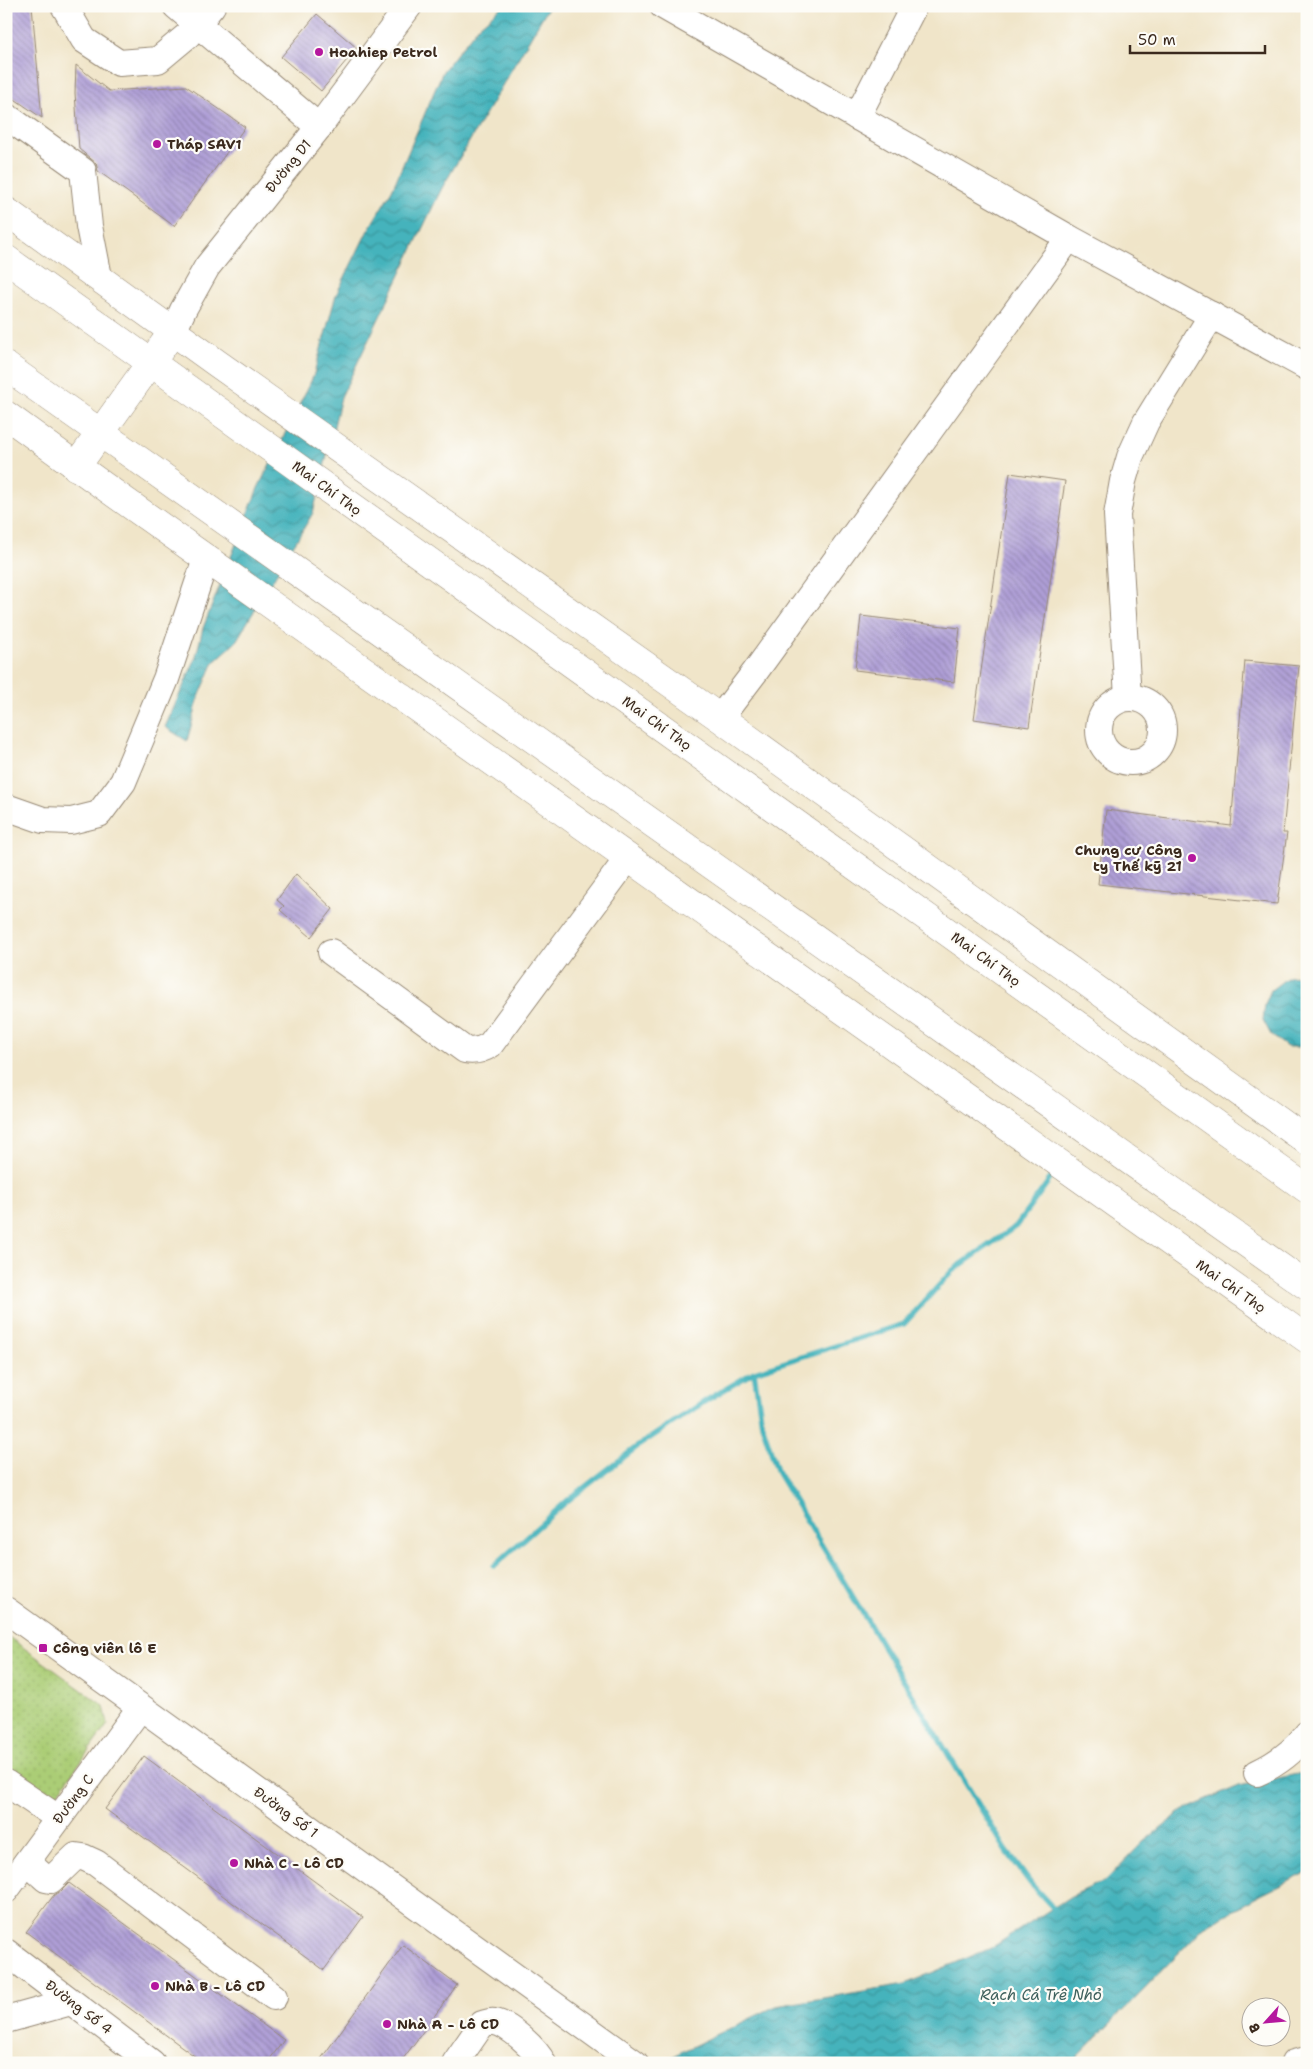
<svg xmlns="http://www.w3.org/2000/svg" width="1313" height="2069" font-family="'Shantell Sans',sans-serif">
<style>
.park{fill:url(#park-dots);stroke:#737c4a}
.water{fill:url(#water-waves);stroke:#406e6d}
.lines{fill:none;stroke-linecap:round;stroke-linejoin:round}
.stream{stroke:#44b3bc;stroke-width:5.5}
.building{fill:url(#building-back-hatch)}
.minor-casing{stroke:#968874;stroke-width:28}
.major-casing{stroke:#968874;stroke-width:29}
.highway-casing{stroke:#968874;stroke-width:29}
.minor{stroke:#fff;stroke-width:26}
.major{stroke:#fff;stroke-width:28}
.highway{stroke:#fff;stroke-width:28}
.poi-dot{fill:#b5179e;stroke:#fdfcf7;stroke-width:2}
.labels{text-anchor:middle;dominant-baseline:central;stroke-width:4.5;stroke-linejoin:round;paint-order:stroke}
.poi-label{font-size:14px;font-weight:bold;fill:#3b2a1e;stroke:#fdfcf7;text-anchor:start}
.street-label{font-size:14px;fill:#3b2a1e;stroke:#fdfcf7}
.water-label{font-size:15px;font-style:italic;fill:#3f615d;stroke:#fdfcf7}
</style>
<defs>
<pattern id="park-dots" width="8" height="8" patternUnits="userSpaceOnUse" patternTransform="scale(1.25)"><rect width="8" height="8" fill="#abcd76"/><path d="M2 2h.1M6 6h.1" fill="none" stroke="#94b066" stroke-width="1.8" stroke-linecap="round"/></pattern>
<pattern id="water-waves" width="16" height="10" patternUnits="userSpaceOnUse" patternTransform="scale(1.25)"><rect width="16" height="10" fill="#44b3bc"/><path d="M0 5q4-4 8 0t8 0" fill="none" stroke="#3a9298"/></pattern>
<pattern id="building-back-hatch" width="6" height="6" patternUnits="userSpaceOnUse" patternTransform="scale(1.25)"><rect width="6" height="6" fill="#af9fd7"/><path d="M-1 5l2 2M0 0l6 6M5-1l2 2" fill="none" stroke="#9082ae"/></pattern>
</defs>
<rect width="100%" height="100%" fill="#fdfcf7"/>
<filter id="ink" filterUnits="userSpaceOnUse"><feTurbulence type="fractalNoise" baseFrequency=".02" numOctaves="2"/><feDisplacementMap in="SourceGraphic" scale="10" xChannelSelector="R" yChannelSelector="G"/><feConvolveMatrix kernelMatrix="1 2 1 2 8 2 1 2 1" color-interpolation-filters="sRGB"/></filter>
<filter id="wash" filterUnits="userSpaceOnUse"><feTurbulence type="fractalNoise" baseFrequency=".0096" numOctaves="4" result="noise"/><feDisplacementMap in="SourceGraphic" scale="20" xChannelSelector="R" yChannelSelector="G"/><feGaussianBlur stdDeviation="1.12" result="paint"/><feColorMatrix in="noise" values="0 0 0 0 0 0 0 0 0 0 0 0 0 0 0 0 0 1.4 0 .05"/><feComposite in="paint" operator="in"/></filter>
<g filter="url(#wash)">
<rect width="100%" height="100%" fill="#f0e5c9"/>
<path class="park" d="M 6,1635 L 104,1706 L 108,1724 L 58,1793 L 40,1793 L 6,1768 Z"/>
<g class="water">
<path d="M 502,6 L 549,6 L 442,188 L 341,397 L 313,513 L 235,643 L 214,662 L 199,697 L 187,741 L 165,727 L 195,660 L 203,628 L 258,488 L 313,377 L 336,295 L 368,230 L 392,190 L 443,71 L 477,28 Z"/>
<path d="M 1307,975 L 1307,1047 L 1287,1047 L 1271,1035 L 1263,1020 L 1265,1004 L 1271,990 L 1288,977 Z"/>
<path d="M 1307,1772 L 1307,1872 L 1257,1897 L 1204,1927 L 1072,2063 L 658,2063 L 776,2006 L 905,1984 L 991,1948 L 1071,1896 L 1106,1880 L 1143,1842 L 1182,1811 L 1239,1786 Z"/>
</g>
<g class="lines">
<g class="stream">
<path d="M 754,1372 L 762,1424 L 778,1473 L 1006,1850 L 1031,1884 L 1057,1912"/>
<path d="M 494,1566 L 567,1501 L 638,1446 L 707,1400 L 754,1372 L 904,1324 L 952,1271 L 1016,1226 L 1056,1171"/>
</g>
</g>
<g id="blocks">
<g class="building">
<path d="M 6,6 L 32,6 L 42,118 L 6,93 Z"/>
<path d="M 317,14 L 357,48 L 321,91 L 281,57 Z"/>
<path d="M 76,65 L 109,91 L 186,86 L 245,127 L 174,226 L 98,171 L 96,163 L 79,149 L 75,93 Z"/>
<path d="M 1010,473 L 1065,481 L 1029,727 L 974,719 Z"/>
<path d="M 861,616 L 960,628 L 954,682 L 855,670 Z"/>
<path d="M 1245,661 L 1299,666 L 1283,833 L 1287,833 L 1277,904 L 1098,884 L 1106,810 L 1231,826 Z"/>
<path d="M 296,874 L 333,909 L 311,937 L 280,910 L 284,906 L 277,900 Z"/>
<path d="M 144,1756 L 363,1917 L 324,1970 L 105,1809 Z"/>
<path d="M 69,1883 L 284,2040 L 267,2063 L 204,2063 L 26,1932 L 54,1895 L 61,1891 Z"/>
<path d="M 403,1945 L 457,1985 L 400,2063 L 318,2063 Z"/>
</g>
</g>
</g>
<g filter="url(#ink)">
<use href="#blocks" fill-opacity="0" stroke="#968874" stroke-width="1"/>
<g class="lines">
<g class="minor-casing">
<g id="minor">
<path d="M 64,6 L 84,40 L 119,63 L 158,60 L 188,35 L 212,6"/>
<path d="M 176,6 L 319,127"/>
<path d="M 663,6 L 1069,238 L 1307,367"/>
<path d="M 6,116 L 83,171 L 89,226 L 99,277"/>
<path d="M 857,117 L 914,6"/>
<path d="M 174,330 L 183,310 L 207,267 L 319,127 L 409,6"/>
<circle cx="1131" cy="730" r="32"/>
<path d="M 1128,698 L 1117,515 L 1123,481 L 1130,457 L 1146,422 L 1212,315"/>
<path d="M 720,718 L 755,672 L 1069,238"/>
<path d="M 6,807 L 43,820 L 71,821 L 99,814 L 123,782 L 166,679 L 206,559"/>
<path d="M 331,952 L 465,1050 C 475,1052 482,1050 490,1045 L 628,858"/>
<path d="M 6,1610 L 635,2063"/>
<path d="M 1257,1773 C 1277,1764 1293,1752 1307,1734"/>
<path d="M 6,1783 L 58,1818"/>
<path d="M 27,1862 L 46,1879 L 51,1880 L 76,1856 L 83,1857 L 96,1863 L 274,1997"/>
<path d="M 6,1890 L 140,1708"/>
<path d="M 6,1952 L 152,2063"/>
<path d="M 6,2020 L 71,2002"/>
<path d="M 455,2063 L 482,2024 C 486,2023 491,2021 494,2022 C 508,2023 537,2050 543,2063"/>
<path d="M 1294,2063 L 1307,2060"/>
</g>
</g>
<g class="major-casing">
<g id="major">
<path d="M 6,211 L 218,364 L 720,718 L 1307,1141"/>
<path d="M 6,415 L 101,484 L 1307,1339"/>
<path d="M 76,467 L 174,330"/>
</g>
</g>
<g class="highway-casing">
<g id="highway">
<path d="M 6,259 L 1307,1189"/>
<path d="M 6,366 L 1307,1286"/>
</g>
</g>
<use href="#minor" class="minor"/>
<use href="#major" class="major"/>
<use href="#highway" class="highway"/>
</g>
</g>
<g class="poi-dot">
<circle cx="319" cy="52" r="5"/>
<circle cx="157" cy="144" r="5"/>
<circle cx="1192" cy="858" r="5"/>
<rect x="38" y="1643" width="10" height="10" rx="2.5"/>
<circle cx="234" cy="1863" r="5"/>
<circle cx="155" cy="1986" r="5"/>
<circle cx="387" cy="2024" r="5"/>
</g>
<g class="labels">
<g class="poi-label">
<text x="329" y="52">Hoahiep Petrol</text>
<text x="167" y="144">Tháp SAV1</text>
<text x="1182" y="850" text-anchor="end">Chung cư Công<tspan x="1182" dy="16">ty Thế kỹ 21</tspan></text>
<text x="53" y="1648">Công viên lô E</text>
<text x="244" y="1863">Nhà C - Lô CD</text>
<text x="165" y="1986">Nhà B - Lô CD</text>
<text x="397" y="2024">Nhà A - Lô CD</text>
</g>
<g class="street-label">
<text transform="translate(288 166) rotate(-51)">Đường D1</text>
<text transform="translate(327 488) rotate(36)">Mai Chí Thọ</text>
<text transform="translate(657 723) rotate(36)">Mai Chí Thọ</text>
<text transform="translate(986 959) rotate(36)">Mai Chí Thọ</text>
<text transform="translate(1231 1286) rotate(35)">Mai Chí Thọ</text>
<text transform="translate(73 1799) rotate(-53)">Đường C</text>
<text transform="translate(286 1812) rotate(36)">Đường Số 1</text>
<text transform="translate(79 2007) rotate(37)">Đường Số 4</text>
</g>
<g class="water-label">
<text x="1041" y="1995">Rạch Cá Trê Nhỏ</text>
</g>
</g>
<rect width="1313" height="2069" fill="none" stroke="#fdfcf7" stroke-width="25"/>
<g transform="translate(1266 2022) rotate(243)"><circle r="24" fill="#fdfcf7" stroke="#afa8a0"/>
<path d="M0-4L9 19L0 12L-9 19Z" fill="#b5179e"/>
<text y="-8" font-size="14" font-weight="bold" text-anchor="middle" fill="#3b2a1e">B</text>
</g>
<path d="M1130 45v8h135v-8" fill="none" stroke="#3b2a1e" stroke-width="2.5"/>
<text x="1138" y="45" font-size="15" fill="#3b2a1e" stroke="#fdfcf7" stroke-width="4" paint-order="stroke">50 m</text>
</svg>
